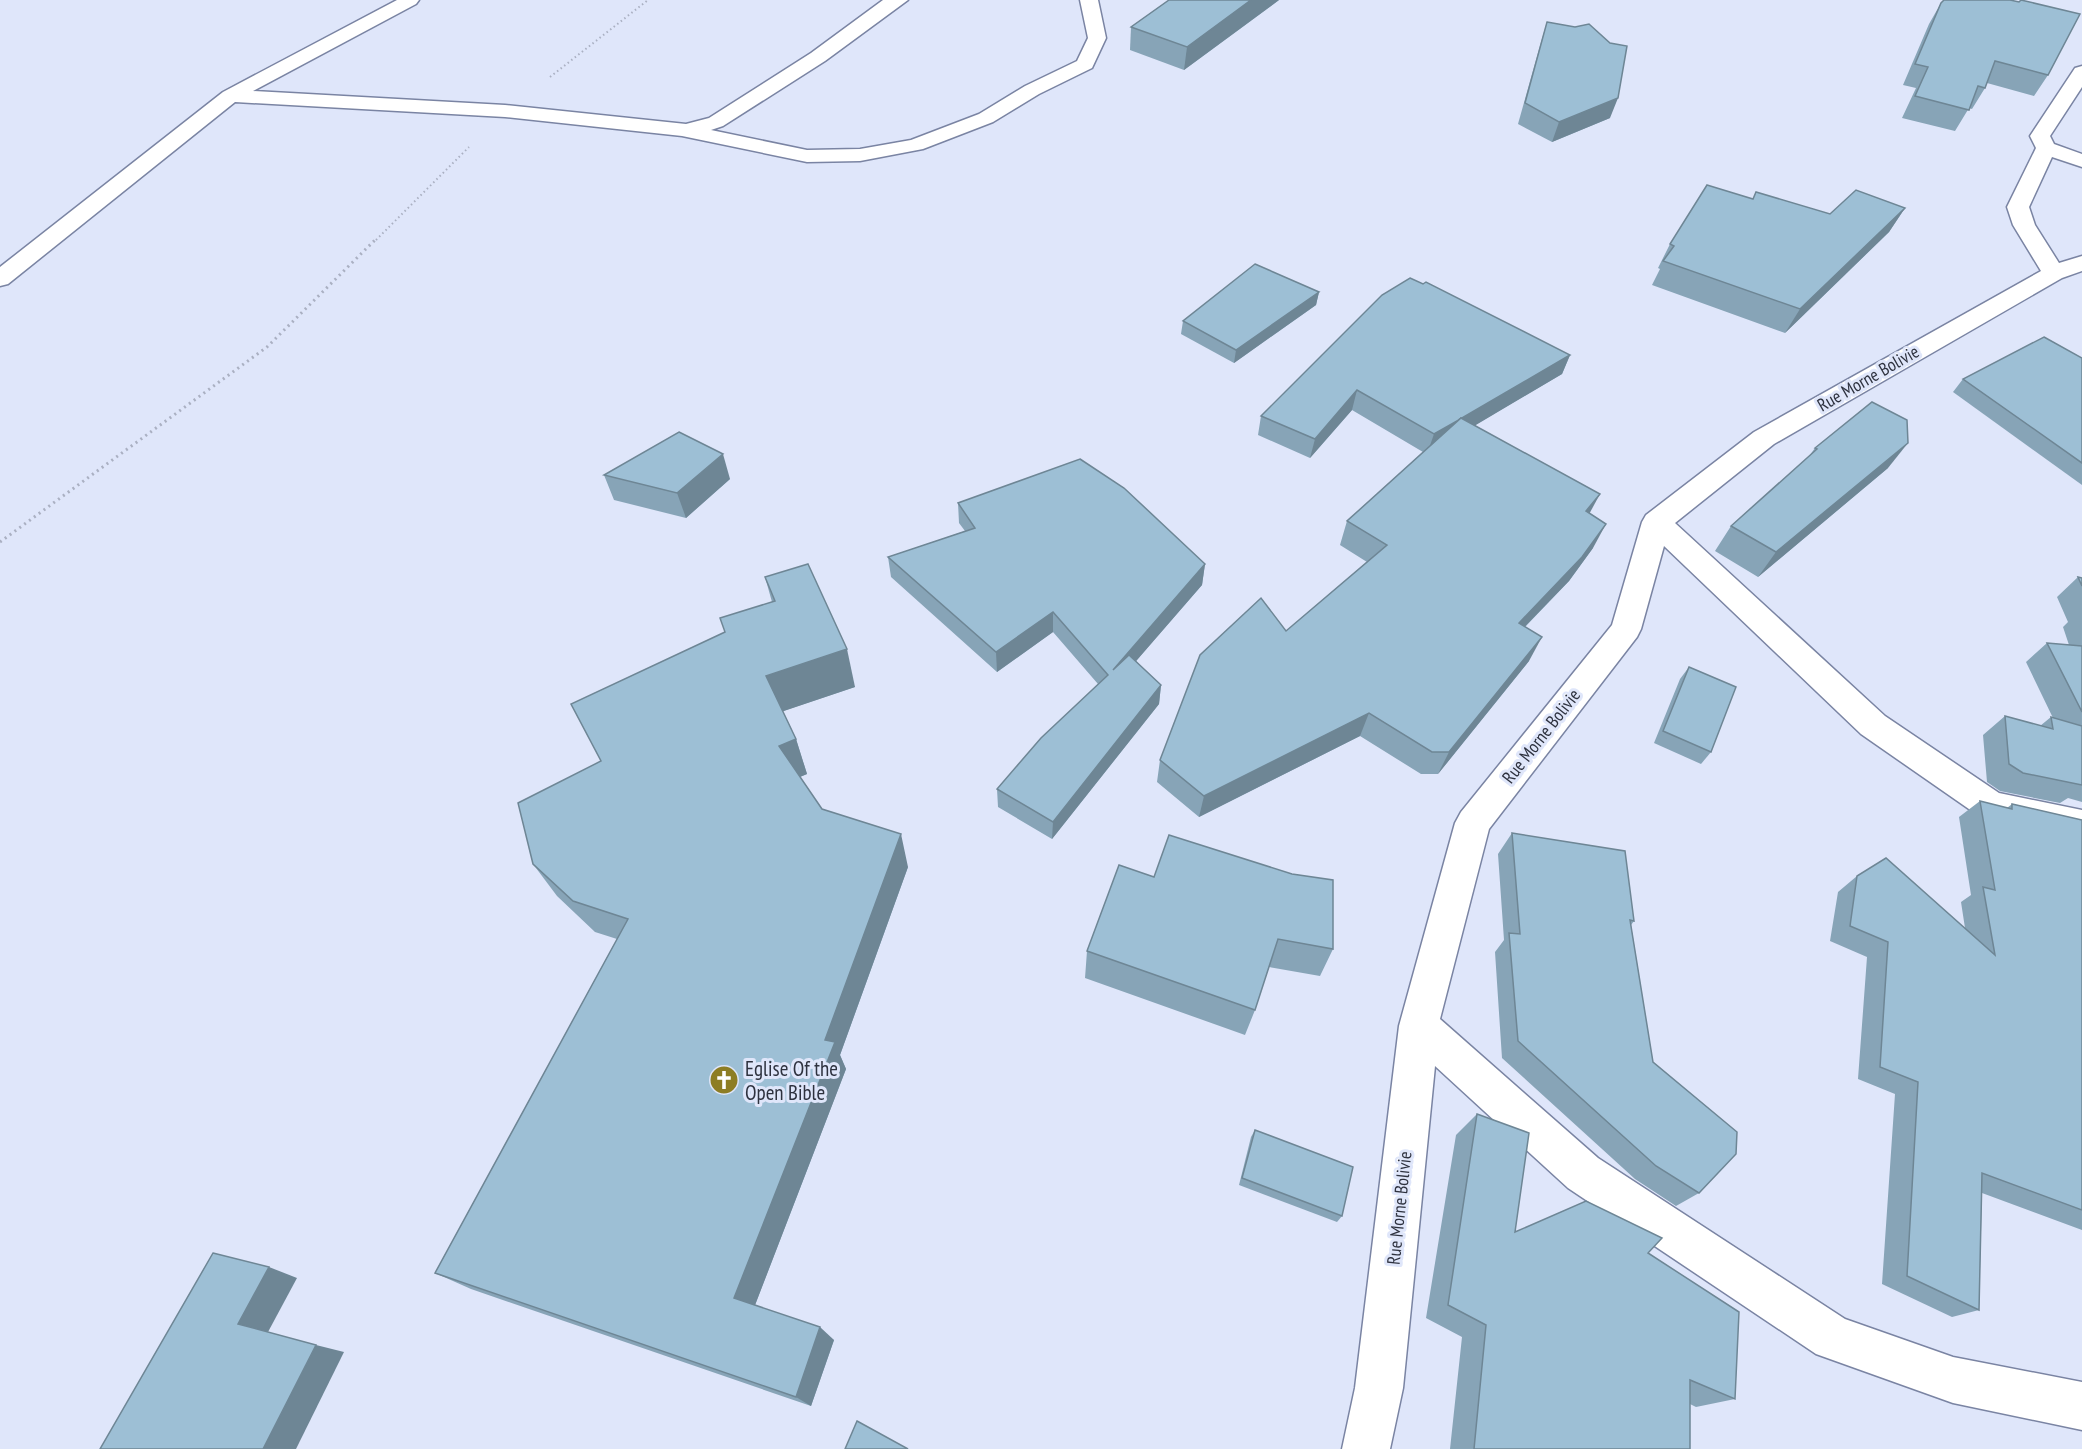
<svg xmlns="http://www.w3.org/2000/svg" width="2082" height="1449" font-family="'PT Sans Narrow',sans-serif">
<style>
.lines{fill:none;stroke-linecap:round;stroke-linejoin:round}
.minor-casing{stroke:#7a84a3;stroke-width:3}
.path-far1{stroke:#aab0c2;stroke-width:2;stroke-dasharray:1.5 3;stroke-linecap:butt}
.path{stroke:#aab0c2;stroke-width:3;stroke-dasharray:2 4;stroke-linecap:butt}
.minor{fill:#fff;fill-rule:evenodd}
.wall{fill:#87a4b7}
.shaded-wall{fill:#6e8695}
.building{fill:#9dbfd5;stroke:#6e8695;stroke-width:1.5}
.labels{text-anchor:middle;dominant-baseline:central;stroke-width:6;stroke-linejoin:round;paint-order:stroke}
.street-label{font-size:18px;fill:#2e323f;stroke:#dfe6fa}
.near-poi-label{font-size:21px;fill:#2e323f;stroke:#dfe6fa;text-anchor:start}
</style>
<rect width="100%" height="100%" fill="#dfe6fa"/>
<g class="lines">
<g class="minor-casing">
<g id="minor">
<path d="M 397,0 L 419,0 L 416,4 L 253,91 L 505,105 L 686,124 L 709,118 L 811,53 L 883,0 L 908,0 L 825,61 L 723,126 L 711,130 L 807,150 L 860,149 L 911,140 L 979,114 L 1025,86 L 1077,61 L 1088,38 L 1080,0 L 1098,0 L 1106,38 L 1092,68 L 1039,94 L 993,122 L 923,149 L 860,161 L 807,162 L 682,136 L 505,117 L 235,102 L 8,284 L 0,286 L 0,267 L 223,92 Z"/>
<path d="M 2082,66 L 2082,87 L 2050,136 L 2054,144 L 2082,154 L 2082,167 L 2052,157 L 2029,207 L 2035,225 L 2059,263 L 2082,256 L 2082,271 L 2062,278 L 1774,444 L 1675,523 L 1885,716 L 1999,793 L 2082,810 L 2082,840 L 1979,816 L 1861,734 L 1664,546 L 1641,629 L 1637,637 L 1489,829 L 1440,1019 L 1598,1158 L 1845,1319 L 1953,1357 L 2082,1382 L 2082,1430 L 1953,1403 L 1816,1354 L 1568,1188 L 1435,1066 L 1403,1388 L 1390,1449 L 1342,1449 L 1355,1388 L 1399,1026 L 1455,823 L 1461,812 L 1612,625 L 1642,522 L 1646,515 L 1754,432 L 2041,271 L 2013,225 L 2007,207 L 2036,148 L 2030,136 L 2075,68 Z"/>
</g>
</g>
<g class="path-far1">
<path d="M 550,77 L 648,0"/>
<path d="M 376,240 L 469,147"/>
</g>
<path class="path" d="M 0,542 L 267,347 L 377,238"/>
<use href="#minor" class="minor"/>
</g>
<g class="wall">
<path d="M 1169,0 L 1279,0 L 1184,70 L 1130,50 L 1131,27 Z"/>
<path d="M 1941,3 L 2048,75 L 2034,96 L 1987,83 L 1985,88 L 1972,109 L 1969,108 L 1955,131 L 1902,118 L 1916,88 L 1903,85 L 1929,24 Z"/>
<path d="M 1547,22 L 1610,118 L 1552,142 L 1518,124 L 1541,42 Z"/>
<path d="M 1753,199 L 1830,214 L 1905,208 L 1889,232 L 1785,333 L 1652,285 L 1660,269 L 1658,268 L 1670,244 Z"/>
<path d="M 1319,292 L 1316,305 L 1234,363 L 1181,334 L 1183,321 Z"/>
<path d="M 1382,295 L 1570,355 L 1562,374 L 1475,425 L 1590,514 L 1593,548 L 1569,581 L 1525,627 L 1529,661 L 1438,774 L 1421,774 L 1360,736 L 1199,817 L 1157,782 L 1160,760 L 1286,631 L 1367,562 L 1340,545 L 1347,521 L 1423,452 L 1352,410 L 1310,458 L 1258,435 L 1261,416 Z"/>
<path d="M 2082,358 L 2082,485 L 1953,392 L 1963,379 Z"/>
<path d="M 1815,448 L 1888,468 L 1758,577 L 1715,551 L 1731,526 L 1807,459 Z"/>
<path d="M 604,475 L 730,479 L 686,518 L 614,500 Z"/>
<path d="M 958,503 L 1205,564 L 1202,585 L 1136,661 L 1161,685 L 1159,704 L 1052,839 L 998,807 L 997,789 L 1098,684 L 1053,632 L 997,672 L 891,577 L 888,557 L 965,531 L 959,523 Z"/>
<path d="M 765,577 L 855,687 L 783,711 L 796,739 L 807,774 L 800,777 L 822,809 L 908,867 L 840,1055 L 846,1069 L 755,1305 L 834,1340 L 811,1406 L 471,1289 L 435,1273 L 617,939 L 595,932 L 557,896 L 533,864 L 601,761 L 772,602 Z"/>
<path d="M 2078,577 L 2082,578 L 2082,802 L 2068,798 L 2060,803 L 2000,791 L 1987,782 L 1983,735 L 2005,716 L 2040,726 L 2051,717 L 2053,718 L 2026,662 L 2047,643 L 2069,645 L 2063,627 L 2068,622 L 2057,597 Z"/>
<path d="M 1689,667 L 1711,752 L 1701,764 L 1654,743 L 1680,679 Z"/>
<path d="M 1980,801 L 2007,808 L 2012,804 L 2082,820 L 2082,1230 L 1982,1193 L 1979,1310 L 1952,1317 L 1882,1284 L 1895,1094 L 1858,1079 L 1867,957 L 1830,941 L 1838,892 L 1857,876 L 1965,928 L 1961,902 L 1971,895 L 1959,817 Z"/>
<path d="M 1512,833 L 1634,921 L 1631,925 L 1653,1062 L 1699,1193 L 1676,1206 L 1635,1179 L 1502,1058 L 1495,952 L 1504,940 L 1498,854 Z"/>
<path d="M 1119,865 L 1333,949 L 1320,976 L 1269,967 L 1255,1010 L 1245,1035 L 1085,978 L 1087,951 Z"/>
<path d="M 1477,1114 L 1515,1232 L 1648,1253 L 1735,1399 L 1696,1407 L 1690,1404 L 1690,1449 L 1450,1449 L 1462,1337 L 1426,1318 L 1456,1135 Z"/>
<path d="M 1255,1130 L 1342,1216 L 1337,1222 L 1239,1185 L 1251,1137 Z"/>
</g>
<g class="shaded-wall">
<path d="M 1251,0 L 1279,0 L 1184,70 L 1187,47 Z"/>
<path d="M 1618,98 L 1610,118 L 1552,142 L 1559,122 Z"/>
<path d="M 1905,208 L 1889,232 L 1785,333 L 1800,309 Z"/>
<path d="M 1319,292 L 1316,305 L 1234,363 L 1236,350 Z"/>
<path d="M 1570,355 L 1562,374 L 1427,454 L 1434,434 Z"/>
<path d="M 1357,390 L 1352,410 L 1310,458 L 1315,439 Z"/>
<path d="M 1908,443 L 1888,468 L 1758,577 L 1776,552 Z"/>
<path d="M 723,454 L 730,479 L 686,518 L 677,493 Z"/>
<path d="M 1600,494 L 1587,518 L 1586,511 Z"/>
<path d="M 1606,524 L 1593,548 L 1569,581 L 1506,646 L 1519,623 Z"/>
<path d="M 1205,564 L 1202,585 L 1111,690 L 1113,670 Z"/>
<path d="M 1053,612 L 1053,632 L 997,672 L 996,652 Z"/>
<path d="M 1542,637 L 1529,661 L 1438,774 L 1449,752 Z"/>
<path d="M 847,649 L 855,687 L 778,713 L 766,676 Z"/>
<path d="M 1161,685 L 1159,704 L 1052,839 L 1053,822 Z"/>
<path d="M 1369,713 L 1360,736 L 1199,817 L 1204,796 Z"/>
<path d="M 796,739 L 807,774 L 790,781 L 779,746 Z"/>
<path d="M 901,834 L 908,867 L 840,1055 L 846,1069 L 752,1313 L 734,1298 L 825,1040 Z"/>
<path d="M 269,1267 L 297,1278 L 268,1332 L 238,1324 Z"/>
<path d="M 820,1327 L 834,1340 L 811,1406 L 796,1397 Z"/>
<path d="M 316,1345 L 344,1352 L 296,1449 L 263,1449 Z"/>
</g>
<g class="building">
<path d="M 1169,0 L 1251,0 L 1187,47 L 1131,27 Z"/>
<path d="M 1944,0 L 2010,0 L 2019,2 L 2021,0 L 2080,14 L 2048,75 L 1995,61 L 1985,88 L 1978,86 L 1969,110 L 1915,96 L 1928,67 L 1915,64 L 1941,3 Z"/>
<path d="M 1547,22 L 1575,27 L 1589,24 L 1610,43 L 1627,46 L 1618,98 L 1559,122 L 1525,103 Z"/>
<path d="M 1707,185 L 1753,199 L 1756,192 L 1830,214 L 1856,190 L 1905,208 L 1800,309 L 1663,261 L 1674,246 L 1670,244 Z"/>
<path d="M 1255,264 L 1319,292 L 1236,350 L 1183,321 Z"/>
<path d="M 1410,278 L 1423,284 L 1426,282 L 1570,355 L 1462,418 L 1461,418 L 1457,421 L 1434,434 L 1357,390 L 1315,439 L 1261,416 L 1382,295 Z"/>
<path d="M 2044,337 L 2082,358 L 2082,463 L 1963,379 Z"/>
<path d="M 1872,402 L 1907,420 L 1908,443 L 1776,552 L 1731,526 L 1817,449 L 1815,448 Z"/>
<path d="M 1461,418 L 1600,494 L 1586,511 L 1606,524 L 1582,557 L 1519,623 L 1542,637 L 1449,752 L 1432,752 L 1369,713 L 1204,796 L 1160,760 L 1200,655 L 1261,598 L 1286,631 L 1387,545 L 1347,521 Z"/>
<path d="M 679,432 L 723,454 L 677,493 L 604,475 Z"/>
<path d="M 1080,459 L 1124,488 L 1205,564 L 1113,670 L 1129,655 L 1161,685 L 1053,822 L 997,789 L 1041,738 L 1108,675 L 1053,612 L 996,652 L 888,557 L 975,528 L 958,503 Z"/>
<path d="M 808,564 L 847,649 L 766,676 L 796,739 L 779,746 L 822,809 L 901,834 L 825,1040 L 835,1042 L 734,1298 L 820,1327 L 796,1397 L 435,1273 L 628,919 L 573,901 L 533,864 L 518,803 L 601,761 L 571,704 L 725,632 L 720,618 L 775,601 L 765,577 Z"/>
<path d="M 2078,577 L 2082,578 L 2082,586 Z"/>
<path d="M 2047,643 L 2082,646 L 2082,712 Z"/>
<path d="M 1689,667 L 1736,687 L 1711,752 L 1663,731 Z"/>
<path d="M 2005,716 L 2053,729 L 2051,717 L 2082,726 L 2082,785 L 2023,773 L 2009,764 Z"/>
<path d="M 1980,801 L 2012,809 L 2012,804 L 2082,820 L 2082,1210 L 1982,1173 L 1979,1310 L 1907,1276 L 1918,1082 L 1880,1067 L 1888,942 L 1850,926 L 1857,876 L 1886,858 L 1995,955 L 1983,887 L 1995,890 Z"/>
<path d="M 1512,833 L 1625,851 L 1634,921 L 1630,920 L 1653,1062 L 1737,1132 L 1736,1154 L 1699,1193 L 1656,1166 L 1518,1041 L 1509,933 L 1520,934 Z"/>
<path d="M 1169,835 L 1292,874 L 1333,880 L 1333,949 L 1278,939 L 1255,1010 L 1087,951 L 1119,865 L 1154,877 Z"/>
<path d="M 1477,1114 L 1529,1133 L 1515,1232 L 1586,1201 L 1662,1238 L 1648,1253 L 1739,1312 L 1735,1399 L 1690,1380 L 1690,1449 L 1474,1449 L 1486,1325 L 1448,1305 Z"/>
<path d="M 1255,1130 L 1353,1167 L 1342,1216 L 1242,1178 Z"/>
<path d="M 213,1253 L 269,1267 L 238,1324 L 316,1345 L 263,1449 L 100,1449 Z"/>
<path d="M 857,1421 L 908,1449 L 845,1449 Z"/>
</g>
<defs>
<g id="church-disc" transform="scale(1.5)"><circle r="9.5" fill="#8d7d24" stroke="#dfe6fa"/><path d="M-1.2-6h2.4v3.5h3.3v2.4h-3.3V6h-2.4V-.1h-3.3v-2.4h3.3Z" fill="#fff"/></g>
</defs>
<g fill-rule="evenodd">
<use href="#church-disc" x="724" y="1080"/>
</g>
<g class="labels">
<g class="street-label">
<text transform="translate(1868 378) rotate(-30)">Rue Morne Bolivie</text>
<text transform="translate(1541 736) rotate(-52)">Rue Morne Bolivie</text>
<text transform="translate(1399 1208) rotate(-84)">Rue Morne Bolivie</text>
</g>
<g class="near-poi-label">
<text x="745" y="1068">Eglise Of the<tspan x="745" dy="24">Open Bible</tspan></text>
</g>
</g>
</svg>
